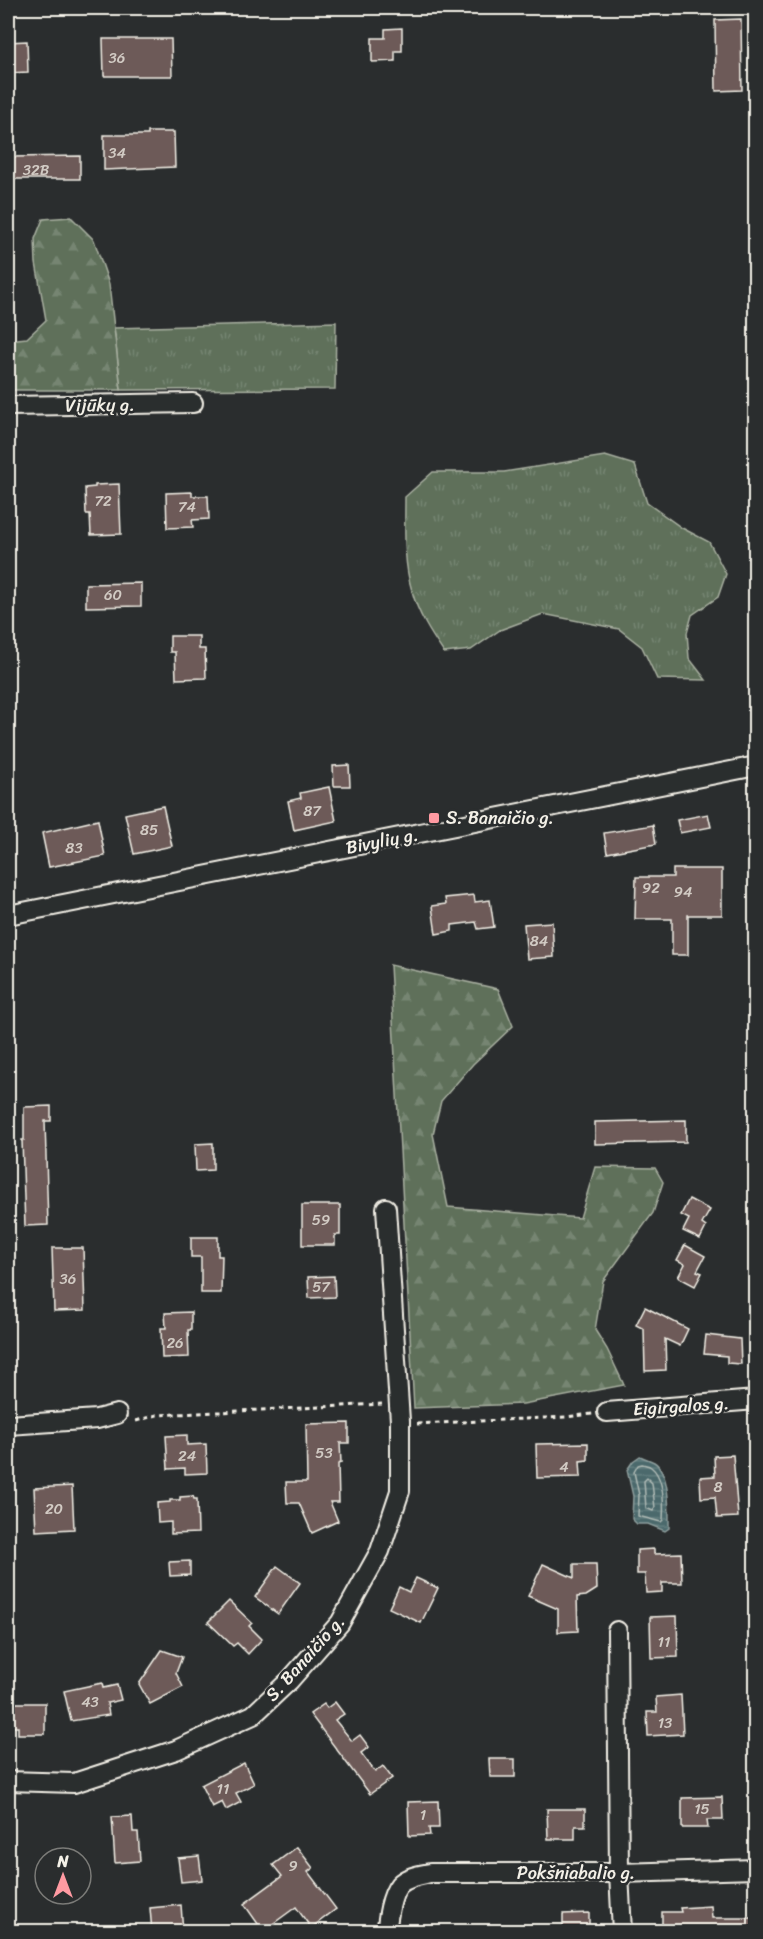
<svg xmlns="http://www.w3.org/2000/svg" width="763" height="1939" font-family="Sriracha,sans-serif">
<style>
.grass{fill:url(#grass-tufts);stroke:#a9b0a1;stroke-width:1.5}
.forest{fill:url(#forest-firs);stroke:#a9b0a1;stroke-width:1.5}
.water{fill:url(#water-rules);stroke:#8f9f9e;stroke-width:1.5}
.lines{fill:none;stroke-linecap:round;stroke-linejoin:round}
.shore{stroke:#b0bbb6;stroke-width:1.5}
.building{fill:#6d5a58;stroke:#f4f1e8;stroke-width:1.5}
.minor-casing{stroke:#f4f1e8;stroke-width:22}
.path{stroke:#f4f1e8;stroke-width:3;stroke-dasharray:4.5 4.5;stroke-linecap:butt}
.minor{stroke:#2a2d2e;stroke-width:18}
.poi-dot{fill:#ff9aa2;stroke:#2a2d2e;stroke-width:2}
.labels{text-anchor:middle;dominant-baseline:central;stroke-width:5;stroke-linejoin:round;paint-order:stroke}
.number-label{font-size:15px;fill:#d2cbc4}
.street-label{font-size:18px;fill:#f4f1e8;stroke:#2a2d2e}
.poi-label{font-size:18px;fill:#f4f1e8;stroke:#2a2d2e;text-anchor:start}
</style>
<defs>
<pattern id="grass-tufts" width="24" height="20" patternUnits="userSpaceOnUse" patternTransform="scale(1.5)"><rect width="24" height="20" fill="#5e705a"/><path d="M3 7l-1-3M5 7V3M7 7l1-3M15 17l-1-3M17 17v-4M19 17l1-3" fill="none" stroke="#768572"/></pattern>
<pattern id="forest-firs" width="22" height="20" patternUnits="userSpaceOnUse" patternTransform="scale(1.5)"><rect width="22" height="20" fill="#5e705a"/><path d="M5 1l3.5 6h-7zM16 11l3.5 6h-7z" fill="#768572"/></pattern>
<pattern id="water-rules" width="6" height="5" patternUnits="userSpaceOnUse" patternTransform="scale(1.5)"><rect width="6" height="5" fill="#4b696c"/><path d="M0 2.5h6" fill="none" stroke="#667f81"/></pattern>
</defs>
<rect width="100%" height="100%" fill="#2a2d2e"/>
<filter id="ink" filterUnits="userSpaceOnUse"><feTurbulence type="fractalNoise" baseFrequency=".0167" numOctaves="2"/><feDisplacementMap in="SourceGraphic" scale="12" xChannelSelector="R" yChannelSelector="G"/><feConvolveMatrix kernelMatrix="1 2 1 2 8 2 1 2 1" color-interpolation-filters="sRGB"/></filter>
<g filter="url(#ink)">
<g class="grass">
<path d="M 336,322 L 335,389 L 121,390 L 114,328 Z"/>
<path d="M 605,456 L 635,465 L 647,503 L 682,528 L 709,542 L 726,574 L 718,597 L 692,615 L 687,633 L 689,658 L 706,680 L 657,679 L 642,647 L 619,629 L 543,614 L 500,630 L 471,650 L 444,653 C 431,634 418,614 412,591 C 403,561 405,528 405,497 L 433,472 L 504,472 Z"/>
</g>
<g class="forest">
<path d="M 71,217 L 94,240 L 109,284 L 121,390 L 8,390 L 8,340 L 27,338 L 46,320 L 36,263 L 35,239 L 43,219 Z"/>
<path d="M 390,965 L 498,989 L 513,1026 L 473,1064 L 441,1101 L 433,1134 L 448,1207 L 580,1218 L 595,1167 L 655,1168 L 663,1182 L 653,1213 L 603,1281 L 595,1330 L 607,1349 L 624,1385 L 523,1404 L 414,1408 Z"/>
</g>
<path class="water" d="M 640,1456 C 644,1458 650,1460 654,1462 C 670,1472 669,1511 669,1528 L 665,1531 L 648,1524 L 637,1524 L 632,1519 L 633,1496 L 627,1470 L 633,1461 Z"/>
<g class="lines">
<g class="shore">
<path d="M 642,1464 C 645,1465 649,1465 651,1467 C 664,1477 664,1505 663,1520 L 661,1522 L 638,1516 L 639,1495 L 634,1472 L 638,1465 Z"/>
<path d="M 647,1478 L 652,1483 L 655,1508 L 653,1511 L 646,1508 L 644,1481 Z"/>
</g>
</g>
<g class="building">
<path d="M 741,19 L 742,90 L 716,91 L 715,20 Z"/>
<path d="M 402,28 L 402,51 L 395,51 L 395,61 L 372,62 L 372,38 L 385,38 L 385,29 Z"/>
<path d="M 103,39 L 171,39 L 172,76 L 104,76 Z"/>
<path d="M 27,41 L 28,72 L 8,73 L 8,42 Z"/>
<path d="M 148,132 L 174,132 L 175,167 L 104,170 L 104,135 L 148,135 Z"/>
<path d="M 80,156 L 80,179 L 11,179 L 11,157 Z"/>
<path d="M 119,484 L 121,534 L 91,535 L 90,514 L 86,514 L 85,488 L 95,487 L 95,485 Z"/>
<path d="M 192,492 L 192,496 L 208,496 L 209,519 L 192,520 L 193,527 L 167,528 L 166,493 Z"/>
<path d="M 141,583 L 141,606 L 86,607 L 86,584 Z"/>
<path d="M 170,636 L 199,636 L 199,649 L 205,649 L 206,678 L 176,679 L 175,652 L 170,652 Z"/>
<path d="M 349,765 L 350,786 L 334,786 L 333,766 Z"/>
<path d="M 329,787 L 336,821 L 294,830 L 288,801 L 301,798 L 300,793 Z"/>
<path d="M 163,806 L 172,846 L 134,854 L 125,814 Z"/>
<path d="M 708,814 L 711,827 L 680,833 L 677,820 Z"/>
<path d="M 98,820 L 105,856 L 49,867 L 42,833 Z"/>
<path d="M 653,825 L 656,844 L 607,853 L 604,833 Z"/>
<path d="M 673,869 L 722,869 L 722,915 L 688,915 L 688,955 L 672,955 L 672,919 L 635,919 L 636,877 L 673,877 Z"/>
<path d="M 474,895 L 475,902 L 490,900 L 494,927 L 478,929 L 476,922 L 452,925 L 452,931 L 436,934 L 432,906 L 446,904 L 445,898 Z"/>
<path d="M 552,922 L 554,957 L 527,959 L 524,924 Z"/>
<path d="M 51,1106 L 51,1121 L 45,1121 L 48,1225 L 25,1226 L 22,1140 L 24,1140 L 24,1107 Z"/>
<path d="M 686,1120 L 686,1142 L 595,1144 L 595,1122 Z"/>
<path d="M 213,1143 L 213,1170 L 196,1171 L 195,1144 Z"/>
<path d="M 689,1199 L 710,1210 L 702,1224 L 706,1227 L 700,1239 L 683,1231 L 689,1219 L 681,1215 Z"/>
<path d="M 302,1205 L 340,1205 L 340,1235 L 335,1235 L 335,1245 L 302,1245 Z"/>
<path d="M 191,1237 L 218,1237 L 218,1256 L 222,1256 L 221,1293 L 201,1293 L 201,1257 L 191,1257 Z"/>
<path d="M 685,1245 L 705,1256 L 697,1271 L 702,1273 L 695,1286 L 678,1277 L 685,1264 L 677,1260 Z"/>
<path d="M 52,1248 L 83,1248 L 85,1310 L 54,1311 Z"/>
<path d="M 334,1276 L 335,1297 L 309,1298 L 308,1277 Z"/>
<path d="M 645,1307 L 688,1329 L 680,1346 L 665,1339 L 666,1370 L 645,1371 L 644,1329 L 636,1325 Z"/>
<path d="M 191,1312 L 191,1330 L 188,1330 L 189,1357 L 162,1358 L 161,1328 L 166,1328 L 165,1313 Z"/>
<path d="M 706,1335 L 740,1339 L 741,1364 L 727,1363 L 727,1356 L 704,1354 Z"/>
<path d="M 349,1423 L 349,1443 L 340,1443 L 341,1463 L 338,1464 L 339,1502 L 330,1502 L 338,1521 L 312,1533 L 299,1503 L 287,1503 L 286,1482 L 307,1482 L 306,1424 Z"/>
<path d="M 187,1435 L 187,1445 L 206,1444 L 207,1473 L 185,1474 L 185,1468 L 168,1469 L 166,1436 Z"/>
<path d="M 588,1443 L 588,1460 L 580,1461 L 581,1477 L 537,1478 L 536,1444 Z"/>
<path d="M 733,1455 L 738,1517 L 717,1518 L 715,1497 L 701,1498 L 700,1477 L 715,1476 L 714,1456 Z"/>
<path d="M 72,1486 L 74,1529 L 36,1531 L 34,1488 Z"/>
<path d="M 193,1496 L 194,1499 L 197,1499 L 198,1533 L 171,1534 L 171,1522 L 158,1523 L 157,1503 L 170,1502 L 170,1500 L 180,1500 L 180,1497 Z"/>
<path d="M 654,1549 L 654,1554 L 681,1553 L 682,1583 L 662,1583 L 662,1592 L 646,1593 L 645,1574 L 637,1574 L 637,1550 Z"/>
<path d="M 190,1561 L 190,1575 L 170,1576 L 169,1562 Z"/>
<path d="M 543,1564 L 574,1578 L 574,1564 L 596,1564 L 597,1589 L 586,1596 L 577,1597 L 578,1631 L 558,1632 L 558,1609 L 528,1596 Z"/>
<path d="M 277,1566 L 300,1583 L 278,1614 L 255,1597 Z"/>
<path d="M 416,1578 L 438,1588 L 421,1623 L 389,1608 L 399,1587 L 409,1592 Z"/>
<path d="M 229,1601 L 252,1623 L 249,1626 L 262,1639 L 248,1654 L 237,1643 L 233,1646 L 208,1622 Z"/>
<path d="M 677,1616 L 678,1657 L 651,1658 L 650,1617 Z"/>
<path d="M 162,1650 L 182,1657 L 176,1673 L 183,1687 L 150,1704 L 139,1684 Z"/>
<path d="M 102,1683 L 103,1688 L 117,1685 L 121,1700 L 107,1703 L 109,1715 L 71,1721 L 64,1691 Z"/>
<path d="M 681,1695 L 683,1734 L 648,1736 L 647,1712 L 657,1712 L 656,1697 Z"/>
<path d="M 335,1702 L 344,1714 L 335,1720 L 352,1741 L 360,1735 L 369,1747 L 361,1753 L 375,1772 L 383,1766 L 392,1778 L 370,1794 L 310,1714 L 324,1704 L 327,1708 Z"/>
<path d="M 8,1703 L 45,1703 L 45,1734 L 18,1734 L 18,1727 L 8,1727 Z"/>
<path d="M 489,1759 L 515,1759 L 515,1777 L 490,1777 Z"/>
<path d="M 244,1763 L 254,1784 L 236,1793 L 241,1802 L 226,1810 L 222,1802 L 212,1807 L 201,1785 Z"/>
<path d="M 722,1797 L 723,1820 L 707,1820 L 708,1828 L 682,1828 L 682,1798 Z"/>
<path d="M 438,1801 L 439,1828 L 429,1828 L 430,1835 L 409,1836 L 408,1802 Z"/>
<path d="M 547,1809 L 585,1809 L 585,1826 L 575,1826 L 575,1839 L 548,1839 Z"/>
<path d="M 132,1816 L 133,1832 L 138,1832 L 140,1861 L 115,1863 L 112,1817 Z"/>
<path d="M 297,1847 L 313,1868 L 308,1872 L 336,1909 L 311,1928 L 296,1907 L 263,1931 L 244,1904 L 282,1876 L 273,1865 Z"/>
<path d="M 199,1856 L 202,1880 L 181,1882 L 178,1858 Z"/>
<path d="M 181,1905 L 183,1932 L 152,1932 L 150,1908 Z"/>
<path d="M 711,1906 L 712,1918 L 756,1918 L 756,1932 L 662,1932 L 662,1912 L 681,1912 L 680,1908 Z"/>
<path d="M 589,1913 L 589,1932 L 563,1932 L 563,1914 Z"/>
</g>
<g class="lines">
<g class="minor-casing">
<g id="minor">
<path d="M 8,406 L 193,403"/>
<path d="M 8,915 L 756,766"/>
<path d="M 607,1412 L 756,1400"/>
<path d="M 8,1425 L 97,1419 L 117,1414"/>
<path d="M 617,1631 L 619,1873 L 622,1932"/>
<path d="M 8,1781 L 74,1783 L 176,1750 L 253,1715 L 289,1681 L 340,1623 L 380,1551 L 400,1491 L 400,1421 L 386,1208"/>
<path d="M 387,1932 C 387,1919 391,1895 399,1885 C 406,1877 420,1875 430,1873 L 619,1873 L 756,1869"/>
</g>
</g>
<g class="path">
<path d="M 136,1421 L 157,1415 L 382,1404"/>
<path d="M 417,1424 L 566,1417 L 593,1414"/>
</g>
<use href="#minor" class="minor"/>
</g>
</g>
<rect class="poi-dot" x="428" y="812" width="12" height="12" rx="3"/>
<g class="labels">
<g class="number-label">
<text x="117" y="58">36</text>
<text x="117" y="153">34</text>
<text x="36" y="170">32B</text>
<text x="103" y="501">72</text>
<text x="187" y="507">74</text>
<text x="113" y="595">60</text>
<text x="312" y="811">87</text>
<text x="149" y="830">85</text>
<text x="74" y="848">83</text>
<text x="651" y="888">92</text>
<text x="683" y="892">94</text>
<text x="539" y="941">84</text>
<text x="321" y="1220">59</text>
<text x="68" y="1279">36</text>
<text x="321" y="1287">57</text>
<text x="175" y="1343">26</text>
<text x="324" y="1453">53</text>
<text x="187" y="1456">24</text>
<text x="564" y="1467">4</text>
<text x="718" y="1487">8</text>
<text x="54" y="1509">20</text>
<text x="664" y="1642">11</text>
<text x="90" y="1702">43</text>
<text x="665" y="1723">13</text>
<text x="223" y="1789">11</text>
<text x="702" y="1809">15</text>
<text x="423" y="1815">1</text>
<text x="293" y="1866">9</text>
</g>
<g class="street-label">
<text transform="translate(100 405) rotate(-1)">Vijūkų g.</text>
<text transform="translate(382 841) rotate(-11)">Bivylių g.</text>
<text transform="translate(681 1406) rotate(-4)">Eigirgalos g.</text>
<text transform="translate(305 1658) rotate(-48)">S. Banaičio g.</text>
<text x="576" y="1873">Pokšniabalio g.</text>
</g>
<g class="poi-label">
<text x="446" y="818">S. Banaičio g.</text>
</g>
</g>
<rect width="763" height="1939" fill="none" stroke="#2a2d2e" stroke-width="30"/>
<rect x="15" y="15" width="733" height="1909" fill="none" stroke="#f4f1e8" stroke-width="2" filter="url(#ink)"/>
<g transform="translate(63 1876)"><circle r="28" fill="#2a2d2e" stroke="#7b7b78" stroke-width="1.5"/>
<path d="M0-4.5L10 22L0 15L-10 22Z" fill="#ff9aa2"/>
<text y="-9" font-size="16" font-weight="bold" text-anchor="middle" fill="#f4f1e8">N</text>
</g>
</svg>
